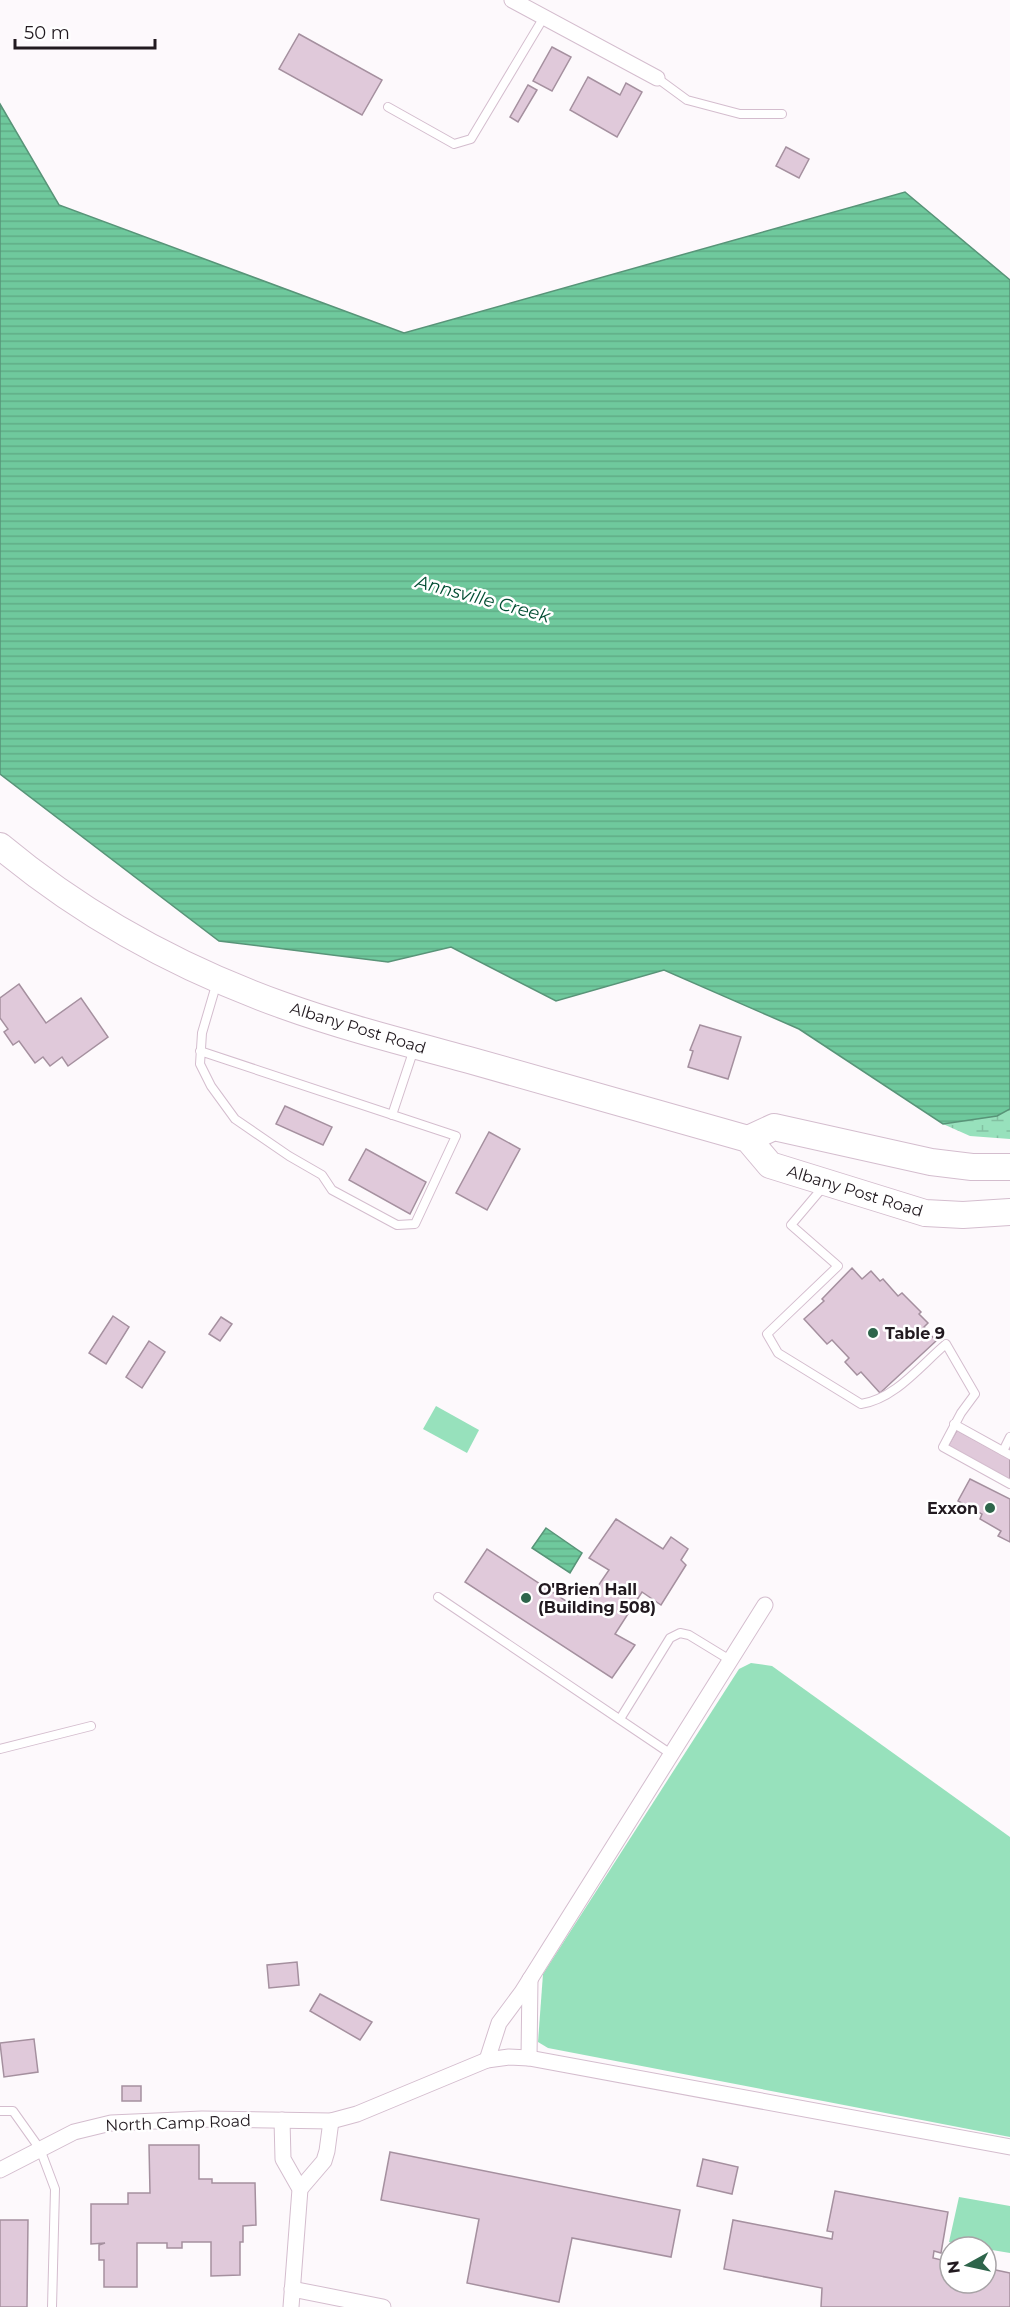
<svg xmlns="http://www.w3.org/2000/svg" width="1010" height="2307" font-family="Montserrat,sans-serif">
<style>
.green{fill:#97e1bc}
.wetland{fill:url(#wetland-marsh)}
.water{fill:url(#water-rules);stroke:#589478;stroke-width:1.5}
.building{fill:#e0c9da;stroke:#a5909f;stroke-width:1.5}
.lines{fill:none;stroke-linecap:round;stroke-linejoin:round}
.service-casing{stroke:#d4bdce;stroke-width:10}
.minor-casing{stroke:#d4bdce;stroke-width:17}
.trunk-casing{stroke:#d4bdce;stroke-width:28}
.service{stroke:#fff;stroke-width:8}
.minor{stroke:#fff;stroke-width:15}
.trunk{stroke:#fff;stroke-width:26}
.poi-dot{fill:#2e654b;stroke:#fff;stroke-width:2}
.labels{text-anchor:middle;dominant-baseline:central;stroke-width:5;stroke-linejoin:round;paint-order:stroke}
.street-label{font-size:16px;fill:#221a20;stroke:#fff}
.poi-label{font-size:16px;font-weight:bold;fill:#221a20;stroke:#fff;text-anchor:start}
.water-label{font-size:18px;font-style:italic;fill:#004d32;stroke:#fff}
</style>
<defs>
<pattern id="wetland-marsh" width="20" height="14" patternUnits="userSpaceOnUse" patternTransform="scale(1.5)"><rect width="20" height="14" fill="#97e1bc"/><path d="M1 5h8M5 5V1M11 12h8M15 12V8" fill="none" stroke="#82c0a1"/></pattern>
<pattern id="water-rules" width="6" height="5" patternUnits="userSpaceOnUse" patternTransform="scale(1.5)"><rect width="6" height="5" fill="#6fc99d"/><path d="M0 2.5h6" fill="none" stroke="#60ac87"/></pattern>
</defs>
<rect width="100%" height="100%" fill="#fdf9fc"/>
<g class="green">
<path d="M 436,1406 L 479,1430 L 467,1453 L 423,1429 Z"/>
<path d="M 751,1663 L 772,1666 L 1010,1837 L 1010,2137 L 548,2048 L 538,2042 L 543,1974 L 739,1669 Z"/>
<path d="M 959,2197 L 1010,2206 L 1010,2253 L 986,2249 L 986,2247 L 949,2242 Z"/>
</g>
<path class="wetland" d="M 1010,1109 L 1010,1139 L 970,1136 L 943,1124 L 997,1116 Z"/>
<g class="water">
<path d="M 0,104 L 59,205 L 404,333 L 905,192 L 1010,280 L 1010,1109 L 997,1116 L 943,1124 L 799,1029 L 664,970 L 556,1001 L 451,947 L 388,962 L 219,941 L 0,774 Z"/>
<path d="M 546,1528 L 582,1553 L 570,1573 L 532,1548 Z"/>
</g>
<g class="building">
<path d="M 299,34 L 382,80 L 362,115 L 279,69 Z"/>
<path d="M 552,47 L 571,57 L 552,91 L 533,81 Z"/>
<path d="M 588,77 L 620,95 L 626,83 L 642,92 L 617,137 L 570,110 Z"/>
<path d="M 528,85 L 537,90 L 518,122 L 510,117 Z"/>
<path d="M 786,147 L 809,159 L 799,178 L 776,166 Z"/>
<path d="M 19,984 L 46,1023 L 81,998 L 108,1037 L 68,1066 L 62,1057 L 50,1066 L 43,1057 L 35,1063 L 19,1041 L 13,1045 L 4,1032 L 8,1029 L 0,1018 L 0,998 Z"/>
<path d="M 700,1025 L 741,1037 L 728,1079 L 688,1067 L 693,1051 L 690,1050 Z"/>
<path d="M 285,1106 L 332,1127 L 323,1145 L 276,1124 Z"/>
<path d="M 489,1132 L 520,1149 L 487,1210 L 456,1193 Z"/>
<path d="M 366,1149 L 426,1182 L 410,1214 L 349,1180 Z"/>
<path d="M 852,1268 L 862,1279 L 871,1271 L 880,1281 L 883,1279 L 898,1296 L 902,1293 L 921,1312 L 919,1314 L 928,1323 L 924,1327 L 936,1341 L 880,1393 L 861,1372 L 857,1375 L 845,1362 L 849,1358 L 832,1340 L 827,1344 L 804,1319 L 824,1301 L 822,1299 Z"/>
<path d="M 113,1316 L 129,1327 L 106,1364 L 89,1353 Z"/>
<path d="M 221,1317 L 232,1324 L 220,1341 L 209,1334 Z"/>
<path d="M 149,1341 L 165,1352 L 142,1388 L 126,1377 Z"/>
<path d="M 957,1430 L 1010,1459 L 1010,1480 L 948,1446 Z"/>
<path d="M 970,1479 L 1010,1499 L 1010,1542 L 998,1536 L 1001,1531 L 980,1519 L 982,1514 L 958,1501 Z"/>
<path d="M 616,1519 L 663,1549 L 671,1537 L 688,1549 L 681,1560 L 686,1565 L 661,1605 L 642,1592 L 615,1634 L 635,1645 L 612,1678 L 465,1582 L 487,1549 L 581,1611 L 609,1570 L 589,1558 Z"/>
<path d="M 297,1962 L 299,1985 L 269,1988 L 267,1965 Z"/>
<path d="M 320,1994 L 372,2022 L 360,2040 L 310,2011 Z"/>
<path d="M 34,2039 L 38,2072 L 4,2077 L 0,2043 Z"/>
<rect x="122" y="2086" width="19" height="15"/>
<path d="M 149,2145 L 199,2145 L 199,2179 L 212,2179 L 212,2183 L 255,2183 L 256,2225 L 243,2226 L 243,2242 L 240,2242 L 240,2275 L 211,2276 L 211,2242 L 182,2242 L 182,2248 L 167,2248 L 167,2243 L 137,2243 L 137,2287 L 104,2287 L 104,2260 L 99,2260 L 99,2245 L 105,2243 L 91,2244 L 91,2204 L 128,2204 L 128,2193 L 150,2193 Z"/>
<path d="M 390,2152 L 680,2210 L 671,2257 L 572,2238 L 559,2302 L 467,2283 L 479,2219 L 381,2200 Z"/>
<path d="M 703,2159 L 738,2167 L 732,2194 L 697,2186 Z"/>
<path d="M 835,2191 L 948,2212 L 941,2253 L 934,2251 L 933,2258 L 950,2262 L 950,2283 L 986,2283 L 986,2268 L 1010,2273 L 1010,2307 L 821,2307 L 822,2288 L 724,2269 L 733,2220 L 832,2239 L 833,2232 L 827,2231 Z"/>
<path d="M 0,2220 L 28,2220 L 27,2307 L 0,2307 Z"/>
</g>
<g class="lines">
<g class="service-casing">
<g id="service">
<path d="M 657,78 L 687,100 L 740,114 L 782,114"/>
<path d="M 388,107 L 454,144 L 471,139 L 544,17"/>
<path d="M 200,1051 L 456,1136 L 415,1224 L 397,1225 L 332,1190 L 322,1175 L 289,1156 L 235,1119 L 211,1086 L 200,1064 L 202,1033 L 217,982"/>
<path d="M 392,1115 L 414,1049"/>
<path d="M 824,1186 L 791,1225 L 838,1266 L 767,1334 L 778,1353 L 861,1404 C 895,1399 921,1365 946,1344 L 975,1394 L 961,1413 L 943,1447 L 1010,1484"/>
<path d="M 954,1424 L 1010,1455"/>
<path d="M 1003,1451 L 1010,1437"/>
<path d="M 438,1597 L 671,1754"/>
<path d="M 620,1719 L 670,1638 L 680,1633 L 689,1635 L 730,1660"/>
<path d="M 0,1749 L 91,1726"/>
<path d="M 0,2111 L 13,2111 L 40,2149 L 55,2189 L 52,2307"/>
</g>
</g>
<g class="minor-casing">
<g id="minor">
<path d="M 512,0 L 657,78"/>
<path d="M 529,2058 L 530,1979"/>
<path d="M 487,2060 L 499,2023 L 522,1992 L 765,1605"/>
<path d="M 282,2120 L 283,2159 L 300,2189 L 291,2307"/>
<path d="M 0,2170 L 74,2132 L 111,2123 L 202,2119 L 331,2121 L 357,2114 L 487,2060 L 509,2057 L 529,2058 L 1010,2147"/>
<path d="M 300,2189 L 324,2161 L 327,2151 L 331,2121"/>
<path d="M 292,2289 L 383,2307"/>
</g>
</g>
<g class="trunk-casing">
<g id="trunk">
<path d="M 0,846 C 84,916 179,968 282,1005 C 343,1027 406,1043 469,1060 C 562,1086 655,1113 748,1139 L 770,1165 L 925,1213 L 963,1215 L 1010,1212"/>
<path d="M 748,1139 L 774,1127 L 931,1162 L 972,1167 L 1010,1167"/>
</g>
</g>
<use href="#service" class="service"/>
<use href="#minor" class="minor"/>
<use href="#trunk" class="trunk"/>
</g>
<g class="poi-dot">
<circle cx="873" cy="1333" r="6"/>
<circle cx="990" cy="1508" r="6"/>
<circle cx="526" cy="1598" r="6"/>
</g>
<g class="labels">
<g class="street-label">
<text transform="translate(358 1028) rotate(17)">Albany Post Road</text>
<text transform="translate(855 1191) rotate(17)">Albany Post Road</text>
<text transform="translate(178 2123) rotate(-2)">North Camp Road</text>
</g>
<g class="poi-label">
<text x="885" y="1333">Table 9</text>
<text x="978" y="1508" text-anchor="end">Exxon</text>
<text x="538" y="1589">O'Brien Hall<tspan x="538" dy="18">(Building 508)</tspan></text>
</g>
<g class="water-label">
<text transform="translate(483 599) rotate(15)">Annsville Creek</text>
</g>
</g>
<g transform="translate(968 2265) rotate(262)"><circle r="28" fill="#ffffff" stroke="#a7a3a6" stroke-width="1.5"/>
<path d="M0-4.5L10 22L0 15L-10 22Z" fill="#2e654b"/>
<text y="-9" font-size="16" font-weight="bold" text-anchor="middle" fill="#221a20">N</text>
</g>
<path d="M15 39v9h140v-9" fill="none" stroke="#221a20" stroke-width="3"/>
<text x="24" y="39" font-size="18" fill="#221a20" stroke="#ffffff" stroke-width="4.5" paint-order="stroke">50 m</text>
</svg>
